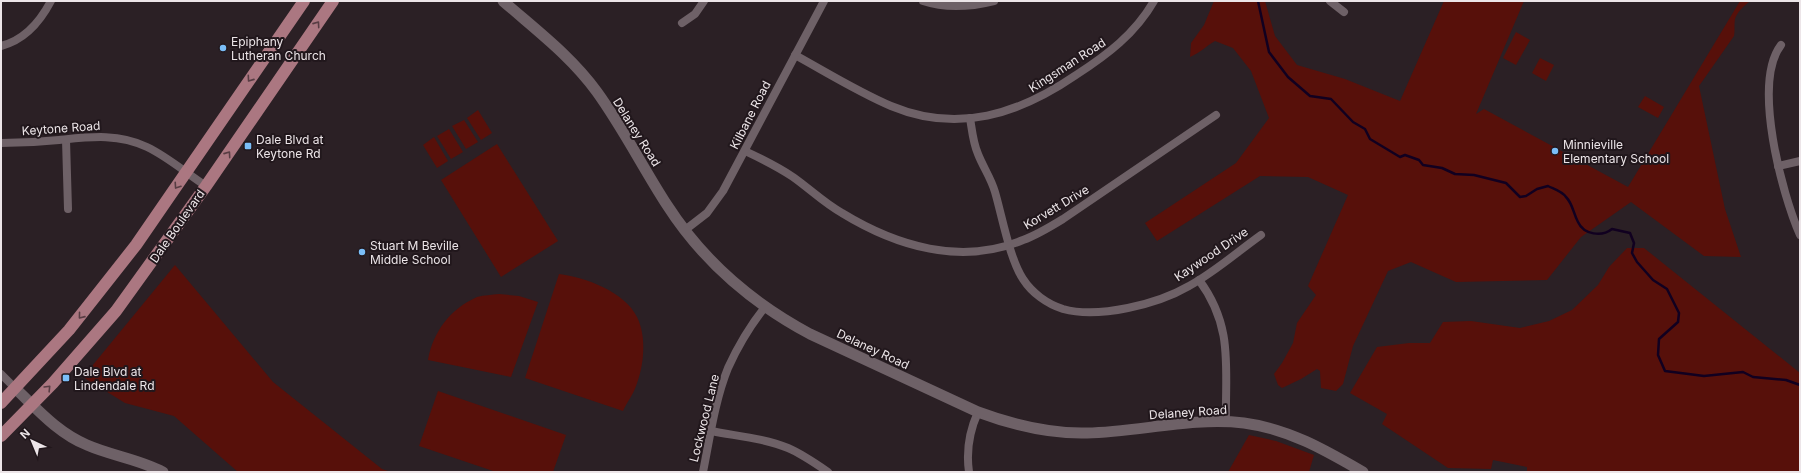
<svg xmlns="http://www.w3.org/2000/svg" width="1801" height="473" font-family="Inter,sans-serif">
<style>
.green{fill:#57100a}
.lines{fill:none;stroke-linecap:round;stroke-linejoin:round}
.stream{stroke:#110020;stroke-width:2.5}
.street{stroke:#6e6167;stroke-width:8}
.secondary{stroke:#6e6167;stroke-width:11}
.primary{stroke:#ab7781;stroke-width:12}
.oneway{stroke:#583d44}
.poi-dot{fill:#7bbef8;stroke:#21171c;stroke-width:1.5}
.labels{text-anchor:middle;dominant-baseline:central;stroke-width:4;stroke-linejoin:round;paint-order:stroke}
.poi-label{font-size:12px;fill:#ece5e8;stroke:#21171c;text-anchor:start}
.street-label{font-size:12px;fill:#ece5e8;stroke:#21171c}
</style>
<rect width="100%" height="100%" fill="#2b2025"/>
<g class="green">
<path d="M 1214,1 L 1265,1 L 1275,36 L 1297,65 L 1345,79 L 1400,101 L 1444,1 L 1524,1 L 1476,114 L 1484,109 L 1628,187 L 1740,1 L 1750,1 C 1744,6 1737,12 1735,19 C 1734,24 1735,31 1734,36 L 1699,86 L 1725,209 L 1741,257 L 1704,256 L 1631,202 L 1581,237 L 1547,280 L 1456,282 L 1411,262 L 1388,271 L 1353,346 L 1343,384 L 1336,391 L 1321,388 L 1320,371 L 1317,369 L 1301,379 L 1282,388 L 1278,385 L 1274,374 L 1282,363 L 1293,343 L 1297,323 L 1316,295 L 1308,286 L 1348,195 L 1308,177 L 1260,176 L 1157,241 L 1145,223 L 1236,163 L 1269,118 L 1251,71 L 1233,48 L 1215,41 C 1206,46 1200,53 1190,57 L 1191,43 L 1204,25 Z"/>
<path d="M 1516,32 L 1530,40 L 1516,65 L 1503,58 Z"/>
<path d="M 1540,58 L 1554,65 L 1546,81 L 1532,73 Z"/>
<path d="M 1645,96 L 1664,107 L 1658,118 L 1638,107 Z"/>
<path d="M 478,110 L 492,133 L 481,140 L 467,118 Z"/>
<path d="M 464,120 L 478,142 L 466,149 L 452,126 Z"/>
<path d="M 449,129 L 463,152 L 451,159 L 437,136 Z"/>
<path d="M 434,137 L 448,161 L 437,168 L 423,145 Z"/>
<path d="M 497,144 L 558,241 L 501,277 L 441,180 Z"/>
<path d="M 1627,248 L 1644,248 L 1800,373 L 1800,472 L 1527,472 L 1527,467 L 1493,460 L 1491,469 L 1448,468 L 1382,424 L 1387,414 L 1350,393 L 1377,347 L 1409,343 L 1430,343 L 1443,322 L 1471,321 L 1520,328 L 1549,321 L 1572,310 L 1598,285 L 1609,267 Z"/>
<path d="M 175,265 L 273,382 L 382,469 L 391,472 L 238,472 L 174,416 L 125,403 L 83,377 Z"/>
<path d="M 559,274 C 585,277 625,292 637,317 C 647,337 644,366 636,386 C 633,395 627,402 623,411 L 525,378 Z"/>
<path d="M 499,294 L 519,296 L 538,302 L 511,377 L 428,360 C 433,332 450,309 477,297 C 484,295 492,295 499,294 Z"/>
<path d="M 438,391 L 566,435 L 553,472 L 496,472 L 419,446 Z"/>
<path d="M 1249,435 L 1276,441 L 1314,455 L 1309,472 L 1228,472 Z"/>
</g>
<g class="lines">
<path class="stream" d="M 1258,1 L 1269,52 L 1288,77 L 1310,96 L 1331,99 L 1353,122 L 1365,129 L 1370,139 L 1400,157 L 1405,155 L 1419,160 L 1423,165 L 1442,168 L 1455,174 L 1474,175 L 1506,183 L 1520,197 L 1526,196 L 1537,189 L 1548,186 C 1554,189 1562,191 1566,197 C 1573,204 1573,213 1578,222 C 1584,235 1602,237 1612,229 L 1630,233 L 1634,243 L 1632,253 L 1637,262 L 1653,280 L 1667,289 L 1679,313 L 1678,322 L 1659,339 L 1658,355 L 1665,371 L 1704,376 L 1743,372 L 1753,377 L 1786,380 L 1800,385"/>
<g class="street">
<path d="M 923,1 C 947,9 970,7 994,1"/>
<path d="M 1330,1 L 1344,12"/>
<path d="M 682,23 L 695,14 L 704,1"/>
<path d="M 1781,45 C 1752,83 1782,194 1800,235"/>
<path d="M 1,46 C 25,40 40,22 51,1"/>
<path d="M 795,55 C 826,72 858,92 891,106 C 958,134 1019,114 1076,75 C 1107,55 1135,34 1154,1"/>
<path d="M 970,118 C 972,130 973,143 978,154 C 983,167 991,178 995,192 C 1002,216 1010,260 1023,279 C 1032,293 1047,304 1063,309 C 1099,319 1158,304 1189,286 C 1215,272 1237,252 1261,235"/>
<path d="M 66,140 L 68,209"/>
<path d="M 1,143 C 21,143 40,142 59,140 C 89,137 118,133 147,147 C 168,157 186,173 206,186"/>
<path d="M 745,151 C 762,159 778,167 793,177 C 810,189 824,203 842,213 C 896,246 961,266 1023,240 C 1037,235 1050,227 1063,219 L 1216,115"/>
<path d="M 1778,166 L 1800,161"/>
<path d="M 685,230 L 707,213 L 723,191 L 824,1"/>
<path d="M 1199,280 C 1234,327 1225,368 1226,422"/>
<path d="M 1,374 L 15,388"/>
<path d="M 711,431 C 736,436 764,438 788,448 C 802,454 815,463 828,472"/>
<path d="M 703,472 C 710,437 715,400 728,368 C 738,346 750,326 765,307"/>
<path d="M 969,472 C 966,451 969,432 978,412"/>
</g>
<g class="secondary">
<path d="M 503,1 C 536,30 571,56 597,92 C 623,128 643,168 667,205 C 703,261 752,303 810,334 L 978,412 C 1013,425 1049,434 1087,433 C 1139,432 1191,417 1244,423 C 1289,429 1325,450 1363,472"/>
<path d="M 15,388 C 38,410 58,433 87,445 C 112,456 139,459 163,472"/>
</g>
<g class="primary">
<path d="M 1,403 L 69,330 L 136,245 L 304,1"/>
<path d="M 1,436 L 53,383 L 116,311 L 206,186 L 333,1"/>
</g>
</g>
<defs><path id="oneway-chevron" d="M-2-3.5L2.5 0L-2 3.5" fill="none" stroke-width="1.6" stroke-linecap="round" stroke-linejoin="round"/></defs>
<g class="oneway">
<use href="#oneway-chevron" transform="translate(317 24) rotate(-55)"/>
<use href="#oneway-chevron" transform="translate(250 79) rotate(125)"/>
<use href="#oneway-chevron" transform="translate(228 154) rotate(-55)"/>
<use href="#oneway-chevron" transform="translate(177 186) rotate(124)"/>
<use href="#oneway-chevron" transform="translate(81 316) rotate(129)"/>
<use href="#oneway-chevron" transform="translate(48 388) rotate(-46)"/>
</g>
<g class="poi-dot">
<circle cx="223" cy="48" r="4"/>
<rect x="244" y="142" width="8" height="8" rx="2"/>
<circle cx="1555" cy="151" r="4"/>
<circle cx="362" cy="252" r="4"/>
<rect x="62" y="374" width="8" height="8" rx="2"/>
</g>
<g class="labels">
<g class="poi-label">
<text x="231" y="41">Epiphany<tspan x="231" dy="14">Lutheran Church</tspan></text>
<text x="256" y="139">Dale Blvd at<tspan x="256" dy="14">Keytone Rd</tspan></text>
<text x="1563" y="144">Minnieville<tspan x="1563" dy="14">Elementary School</tspan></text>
<text x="370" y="245">Stuart M Beville<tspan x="370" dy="14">Middle School</tspan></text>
<text x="74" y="371">Dale Blvd at<tspan x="74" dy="14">Lindendale Rd</tspan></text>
</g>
<g class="street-label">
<text transform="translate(1067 65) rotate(-33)">Kingsman Road</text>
<text transform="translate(750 115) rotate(-63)">Kilbane Road</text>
<text transform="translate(61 128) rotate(-4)">Keytone Road</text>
<text transform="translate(637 132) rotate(58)">Delaney Road</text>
<text transform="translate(1056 207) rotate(-31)">Korvett Drive</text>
<text transform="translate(177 226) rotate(-55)">Dale Boulevard</text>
<text transform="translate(1211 254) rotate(-34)">Kaywood Drive</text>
<text transform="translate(873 349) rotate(25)">Delaney Road</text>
<text transform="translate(1188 412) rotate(-4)">Delaney Road</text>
<text transform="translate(704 418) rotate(-76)">Lockwood Lane</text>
</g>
</g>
<rect width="1801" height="473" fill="none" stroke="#ece5e8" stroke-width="4"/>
<g transform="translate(32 441) rotate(316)" stroke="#21171c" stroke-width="3" paint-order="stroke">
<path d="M0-3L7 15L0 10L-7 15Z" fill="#ece5e8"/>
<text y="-6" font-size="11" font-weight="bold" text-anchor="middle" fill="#ece5e8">N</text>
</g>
</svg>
